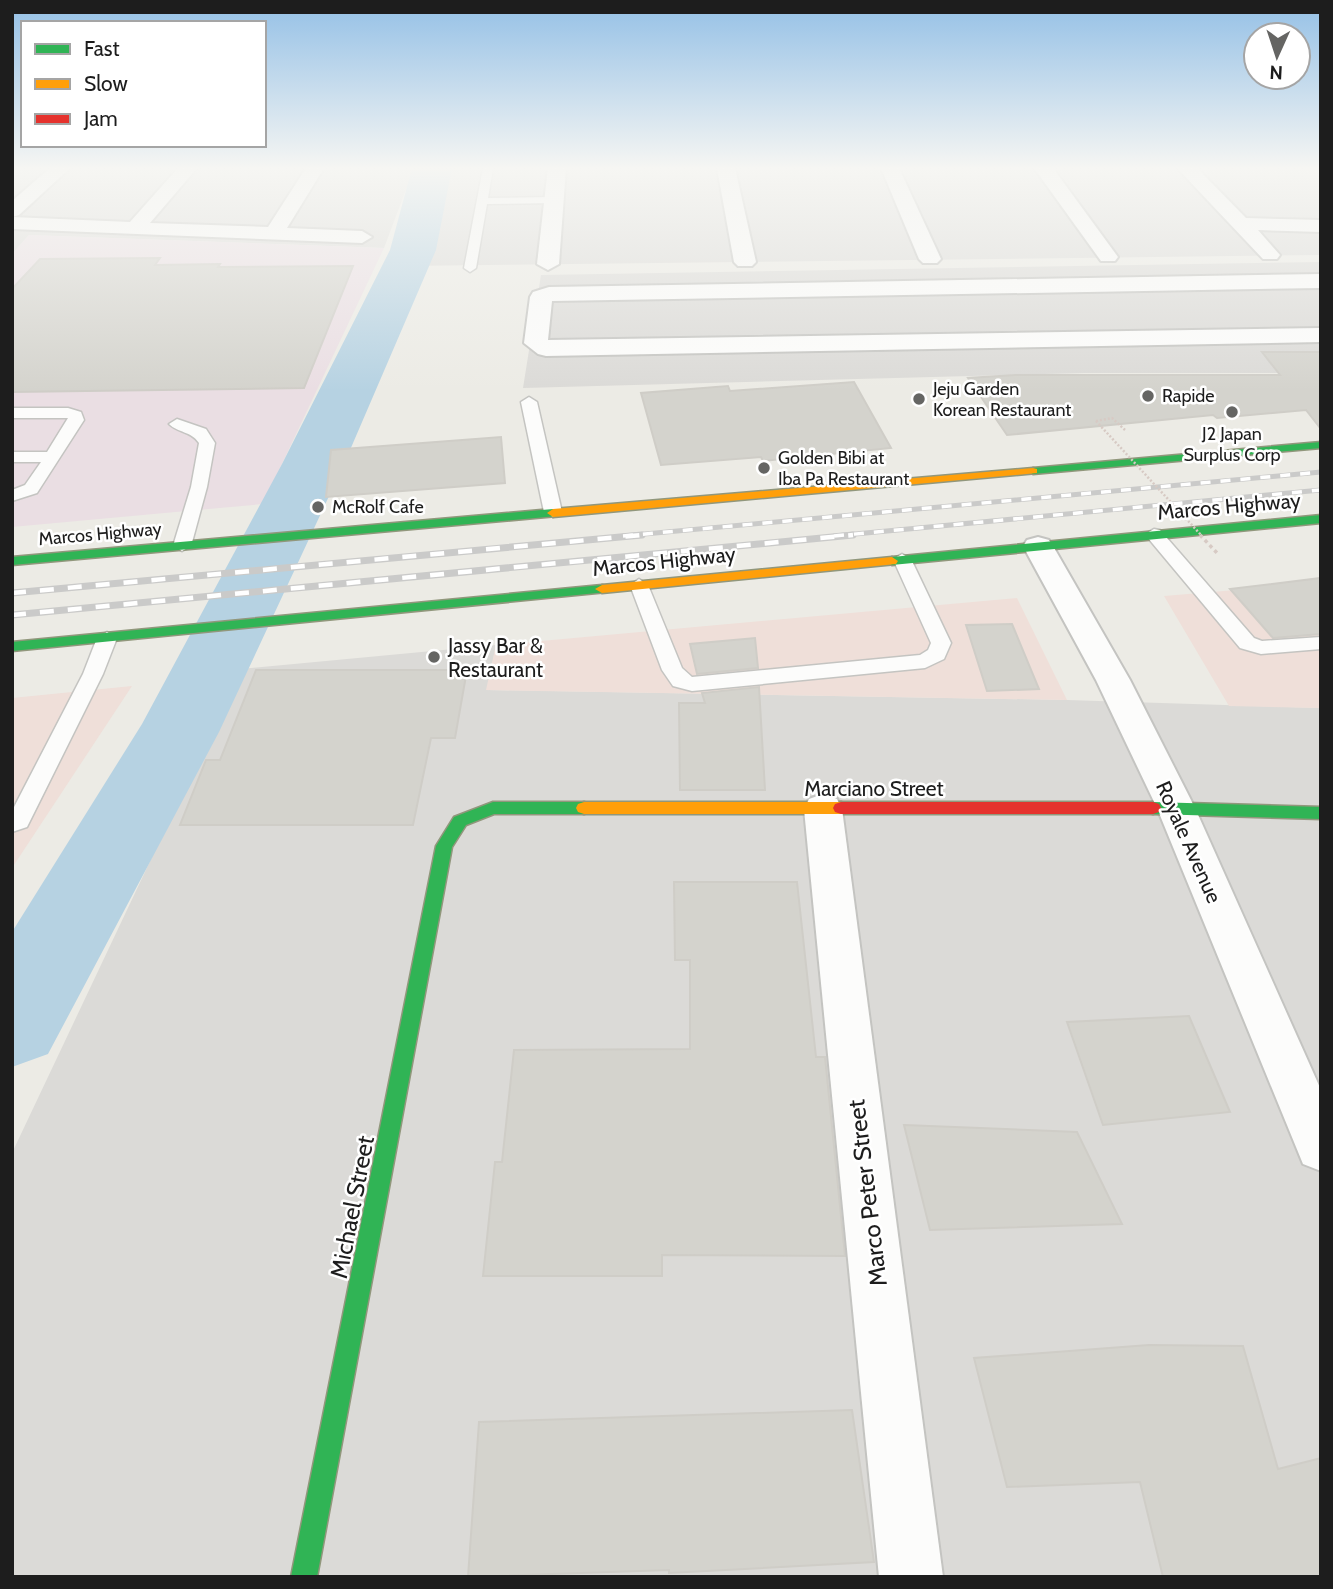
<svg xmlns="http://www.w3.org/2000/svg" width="1333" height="1589" font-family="Cabin,sans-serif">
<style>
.residential{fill:#dbdad7}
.commercial{fill:#efdfd9}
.industrial{fill:#eadee3}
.parking{fill:#dadad7}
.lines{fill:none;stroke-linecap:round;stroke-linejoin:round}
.river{fill:#b6d2e2;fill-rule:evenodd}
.building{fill:#d4d3cd;stroke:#cfcdc7;stroke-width:2}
.lane-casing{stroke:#c4c4c1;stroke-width:3}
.street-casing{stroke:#c4c4c1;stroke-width:4}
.fast-casing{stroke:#91977c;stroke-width:3}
.slow-casing{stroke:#91977c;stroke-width:3}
.jam-casing{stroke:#91977c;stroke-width:3}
.path{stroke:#d7cac4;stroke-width:2.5;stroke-dasharray:2 2;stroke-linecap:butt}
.lane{fill:#fcfcfb;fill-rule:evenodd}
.street{fill:#fcfcfb;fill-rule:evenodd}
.fast{fill:#30b455;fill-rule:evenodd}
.slow{fill:#ff9f0a;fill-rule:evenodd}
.jam{fill:#e5322d;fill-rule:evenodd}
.rail-far1-casing{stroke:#cacac9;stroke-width:5}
.rail-casing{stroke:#cacac9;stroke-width:7}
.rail-far1{stroke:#fff;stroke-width:3.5;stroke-dasharray:10;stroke-linecap:butt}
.rail{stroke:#fff;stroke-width:4.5;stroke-dasharray:14;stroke-linecap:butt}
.path-bridge-far1{stroke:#d7cac4;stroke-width:2.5;stroke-dasharray:2 2;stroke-linecap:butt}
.path-bridge{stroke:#d7cac4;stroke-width:3.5;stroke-dasharray:3.5 3.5;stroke-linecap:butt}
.poi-dot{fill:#656563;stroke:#fff;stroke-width:2.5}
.labels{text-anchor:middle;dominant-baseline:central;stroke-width:5;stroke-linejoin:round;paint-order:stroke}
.far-poi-label{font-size:18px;fill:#1d1d1d;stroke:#fff;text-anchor:start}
.far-street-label{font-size:18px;fill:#1d1d1d;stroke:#fff}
.street-label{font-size:21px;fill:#1d1d1d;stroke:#fff}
.poi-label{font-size:21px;fill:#1d1d1d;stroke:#fff;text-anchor:start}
.near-street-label{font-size:24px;fill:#1d1d1d;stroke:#fff}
</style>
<rect width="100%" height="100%" fill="#ecebe5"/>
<g class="residential">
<path d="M 12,168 L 414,168 L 384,248 L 29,235 L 12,254 Z"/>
<path d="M 435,168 L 1321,168 L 1321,255 L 402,266 Z"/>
<path d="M 1321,262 L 1321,373 L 1084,373 L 523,388 L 541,275 Z"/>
<path d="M 496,645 L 487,690 L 1067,700 L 1321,708 L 1321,1577 L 12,1577 L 12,1153 L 241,669 Z"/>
</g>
<g class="commercial">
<path d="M 1321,583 L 1321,708 L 1229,706 L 1164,596 Z"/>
<path d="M 1017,598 L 1067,700 L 486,690 L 496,645 Z"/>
<path d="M 132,686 L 12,868 L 12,698 Z"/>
</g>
<path class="industrial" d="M 29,235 L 384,248 L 263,504 L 12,527 L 12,254 Z"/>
<path class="parking" d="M 1251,168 L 1313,168 L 1273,190 L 1232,179 Z"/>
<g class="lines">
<path class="river" d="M 412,168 L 452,168 L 436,250 L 344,464 L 219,732 L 48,1054 L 12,1067 L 12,932 L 142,724 L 282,464 L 390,250 Z"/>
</g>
<g class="building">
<path d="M 160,258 L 155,265 L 220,264 L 218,267 L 353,266 L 304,388 L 12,392 L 12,289 L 40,259 Z"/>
<path d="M 1262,352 L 1321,352 L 1321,429 L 1306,410 L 1217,418 L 1213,415 L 1007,435 L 968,378 L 1016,375 L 1280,375 Z"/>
<path d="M 854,382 L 891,448 L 763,461 L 761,457 L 661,465 L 641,393 L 728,386 L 730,391 Z"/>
<path d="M 501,437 L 505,483 L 326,497 L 331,450 Z"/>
<path d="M 1321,578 L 1321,634 L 1273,638 L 1230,589 Z"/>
<path d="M 1012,624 L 1039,689 L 987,691 L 966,625 Z"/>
<path d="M 755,638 L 758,668 L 697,674 L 690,644 Z"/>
<path d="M 256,670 L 467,670 L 455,738 L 431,738 L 413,825 L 180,825 L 206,760 L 220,760 Z"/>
<path d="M 759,687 L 765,790 L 680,790 L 679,703 L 705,703 L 702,693 Z"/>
<path d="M 674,882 L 797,882 L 816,1057 L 825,1057 L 845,1256 L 662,1255 L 662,1276 L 483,1276 L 495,1162 L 502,1162 L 514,1050 L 690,1049 L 690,960 L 675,960 Z"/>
<path d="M 1189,1016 L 1230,1112 L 1103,1125 L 1067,1022 Z"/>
<path d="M 904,1125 L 1077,1132 L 1122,1224 L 930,1230 Z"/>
<path d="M 1149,1345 L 1243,1346 L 1278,1469 L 1321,1458 L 1321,1577 L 1163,1577 L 1140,1482 L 1007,1487 L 974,1358 Z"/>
<path d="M 852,1410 L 874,1562 L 669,1573 L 669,1570 L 468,1577 L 479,1422 Z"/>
</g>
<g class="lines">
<g class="lane-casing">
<g id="lane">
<path d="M 483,168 L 493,168 L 488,198 L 554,197 L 560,200 L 554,203 L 487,204 L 476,268 L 470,272 L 464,268 Z"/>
<path d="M 529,397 L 537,402 L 562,512 L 553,517 L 544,512 L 521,402 Z"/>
<path d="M 12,408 L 68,408 L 81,412 L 84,420 L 37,493 L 12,501 L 12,490 L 25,485 L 41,462 L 12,462 L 12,452 L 47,452 L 68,418 L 12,418 Z"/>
<path d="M 177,419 L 206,429 L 215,443 L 207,487 L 191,546 L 182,551 L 173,546 L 191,487 L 199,443 C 191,431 178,433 169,424 Z"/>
<path d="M 1154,529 L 1160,530 L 1254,638 L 1262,641 L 1321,637 L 1321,649 L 1261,654 L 1240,648 L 1148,538 L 1145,534 Z"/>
<path d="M 902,554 L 911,559 L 951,643 L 944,659 L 925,668 L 692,691 L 673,686 L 662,670 L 630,585 L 639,579 L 648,585 L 682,668 L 692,677 L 920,655 L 928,650 L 931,643 L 893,559 Z"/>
<path d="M 107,632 L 117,638 L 103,674 L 27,827 L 12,832 L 12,811 L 83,674 L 97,638 Z"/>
</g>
</g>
<g class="street-casing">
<g id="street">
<path d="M 50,168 L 70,168 L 19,215 L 12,217 L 12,201 Z"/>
<path d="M 178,168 L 197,168 L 150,223 L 268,227 L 306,168 L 324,168 L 287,228 L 362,231 L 372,237 L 362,243 L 12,229 L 12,217 L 130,222 Z"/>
<path d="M 548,168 L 566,168 L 559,264 L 548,270 L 537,264 Z"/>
<path d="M 717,168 L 735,168 L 756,262 L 752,266 L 738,266 L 734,262 Z"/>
<path d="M 881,168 L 899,168 L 941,259 L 937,263 L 923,263 L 919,259 Z"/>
<path d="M 1034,168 L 1053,168 L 1118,257 L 1115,261 L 1101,261 Z"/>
<path d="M 1177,168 L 1197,168 L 1246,218 L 1321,220 L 1321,232 L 1258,230 L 1280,255 L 1277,259 L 1263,259 Z"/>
<path d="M 1321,274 L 1321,288 L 552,301 L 548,340 L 1321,328 L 1321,342 L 546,356 L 538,354 L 524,343 L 530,297 L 533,292 L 549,287 Z"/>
<path d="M 1038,537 L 1049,540 L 1053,546 L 1130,680 L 1195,808 L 1321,1090 L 1321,1171 L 1303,1164 L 1157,808 L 1096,680 L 1023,546 L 1027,540 Z"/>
<path d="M 823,794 L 837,799 L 842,809 L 943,1577 L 879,1577 L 804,809 L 809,799 Z"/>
</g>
</g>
<g class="fast-casing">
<g id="fast">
<path d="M 1321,442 L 1321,448 L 1033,474 L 1027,471 L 1033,468 Z"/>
<path d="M 553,509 L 557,510 L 557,516 L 12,565 L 12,557 Z"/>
<path d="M 1321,515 L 1321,523 L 892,565 L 886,561 L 892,557 Z"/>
<path d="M 602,585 L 607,586 L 607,592 L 12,651 L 12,642 Z"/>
<path d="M 493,802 L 584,802 L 590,804 L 592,808 L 590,812 L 584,814 L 494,814 L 466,825 L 452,847 L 317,1577 L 291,1577 L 436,846 L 454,817 Z"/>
<path d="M 1153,802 L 1321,807 L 1321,819 L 1153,814 L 1147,812 L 1145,808 L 1147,804 Z"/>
</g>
</g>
<g class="slow-casing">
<g id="slow">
<path d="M 1033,468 L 1037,469 L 1037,473 L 553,517 L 547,513 L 553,509 Z"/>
<path d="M 892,557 L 898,561 L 896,564 L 602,593 L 595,589 L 602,585 Z"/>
<path d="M 584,802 L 841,802 L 847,804 L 849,808 L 847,812 L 841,814 L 584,814 L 578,812 L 576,808 L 578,804 Z"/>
</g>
</g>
<g class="jam-casing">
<path id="jam" d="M 841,802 L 1153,802 L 1159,804 L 1161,808 L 1159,812 L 1153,814 L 841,814 L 835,812 L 833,808 L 835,804 Z"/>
</g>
<path class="path" d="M 1096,421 L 1112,418 L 1125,430"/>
<use href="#lane" class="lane"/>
<use href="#street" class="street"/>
<use href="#fast" class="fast"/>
<use href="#slow" class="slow"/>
<use href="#jam" class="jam"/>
<g class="rail-far1-casing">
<g id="rail-far1">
<path d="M 623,536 L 1321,472"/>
<path d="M 834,536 L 1321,490"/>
</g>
</g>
<g class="rail-casing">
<g id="rail">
<path d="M 12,593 L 642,535"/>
<path d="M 12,615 L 853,535"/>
</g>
</g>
<use href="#rail-far1" class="rail-far1"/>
<use href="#rail" class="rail"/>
<path class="path-bridge-far1" d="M 1096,421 L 1202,536"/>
<path class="path-bridge" d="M 1200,535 L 1219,555"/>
</g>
<linearGradient id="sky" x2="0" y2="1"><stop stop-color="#94c0e6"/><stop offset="0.43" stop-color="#f6f6f3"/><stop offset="1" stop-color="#f6f6f3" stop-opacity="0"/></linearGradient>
<rect width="1333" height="391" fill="url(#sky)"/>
<g class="poi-dot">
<circle cx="1148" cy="396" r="7"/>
<circle cx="919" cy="399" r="7"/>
<circle cx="1232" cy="412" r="7"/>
<circle cx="764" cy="468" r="7"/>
<circle cx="318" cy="507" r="7"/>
<circle cx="434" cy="657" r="7"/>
</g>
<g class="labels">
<g class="far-poi-label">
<text x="933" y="389">Jeju Garden<tspan x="933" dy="21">Korean Restaurant</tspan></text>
<text x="1162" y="396">Rapide</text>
<text x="1232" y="434" text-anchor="middle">J2 Japan<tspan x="1232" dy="21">Surplus Corp</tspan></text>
<text x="778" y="458">Golden Bibi at<tspan x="778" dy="21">Iba Pa Restaurant</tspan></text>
<text x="332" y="507">McRolf Cafe</text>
</g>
<g class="far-street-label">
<text transform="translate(100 534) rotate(-5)">Marcos Highway</text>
</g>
<g class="street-label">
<text transform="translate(1229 506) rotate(-5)">Marcos Highway</text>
<text transform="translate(664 561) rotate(-6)">Marcos Highway</text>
<text x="874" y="788">Marciano Street</text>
<text transform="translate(1189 842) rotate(66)">Royale Avenue</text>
</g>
<g class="poi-label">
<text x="448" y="645">Jassy Bar &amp;<tspan x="448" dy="24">Restaurant</tspan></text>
</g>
<g class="near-street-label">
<text transform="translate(867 1193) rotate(-97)">Marco Peter Street</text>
<text transform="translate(352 1207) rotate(-79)">Michael Street</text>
</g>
</g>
<rect width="1333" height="1589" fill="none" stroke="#1d1d1d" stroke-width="28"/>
<rect x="21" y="21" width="245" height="126" fill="#ffffff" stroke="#a5a5a5" stroke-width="2"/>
<rect x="35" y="44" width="35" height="10" fill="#30b455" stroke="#a5a5a5" stroke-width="2"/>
<text x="84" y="56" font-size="21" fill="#1d1d1d">Fast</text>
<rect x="35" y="79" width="35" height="10" fill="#ff9f0a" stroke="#a5a5a5" stroke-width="2"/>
<text x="84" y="91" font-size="21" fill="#1d1d1d">Slow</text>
<rect x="35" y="114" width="35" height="10" fill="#e5322d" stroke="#a5a5a5" stroke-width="2"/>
<text x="84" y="126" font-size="21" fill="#1d1d1d">Jam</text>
<g transform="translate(1277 56) rotate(183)"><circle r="33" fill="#ffffff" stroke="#a5a5a5" stroke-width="2"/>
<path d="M0-5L12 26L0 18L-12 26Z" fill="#656563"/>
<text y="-10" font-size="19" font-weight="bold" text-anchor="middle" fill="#1d1d1d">N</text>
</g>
</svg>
